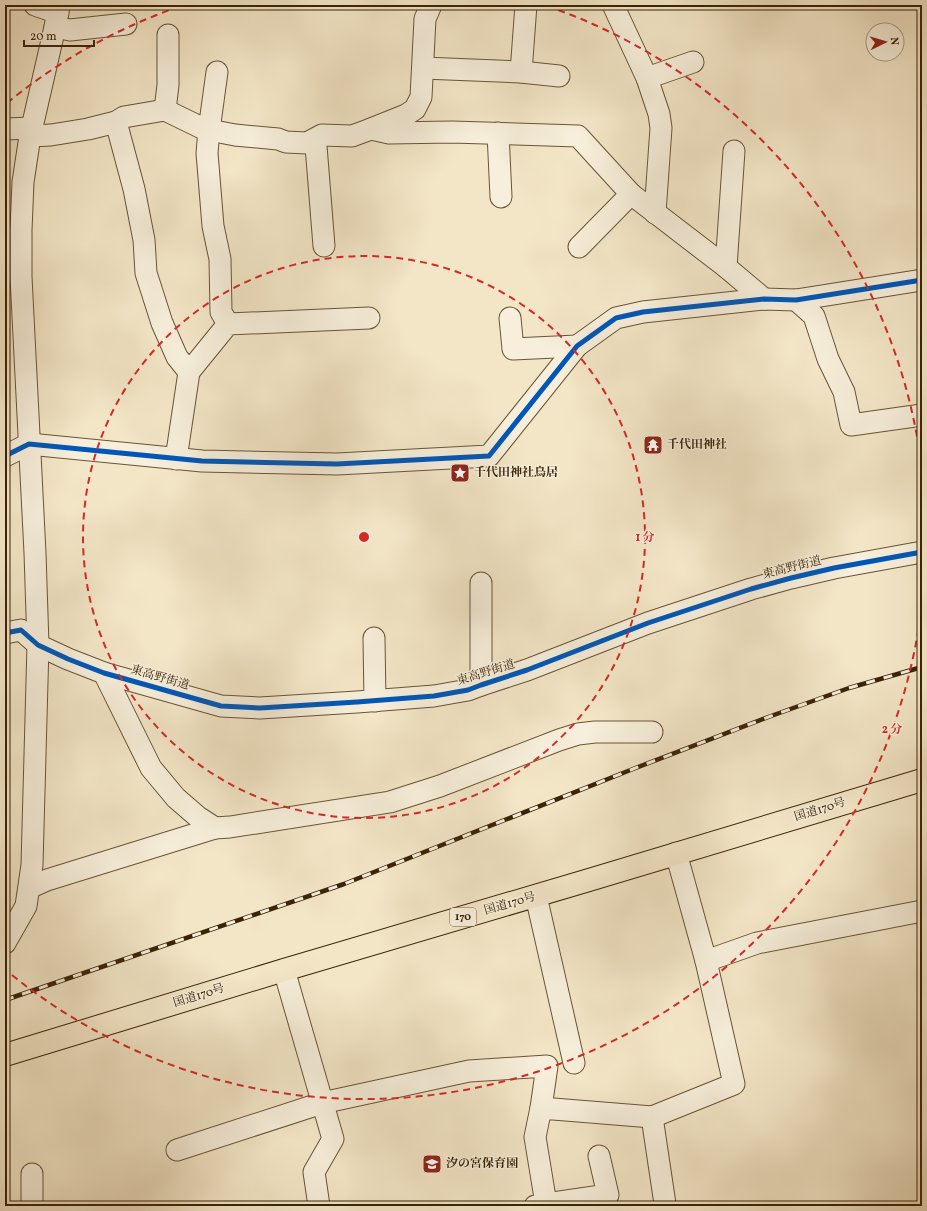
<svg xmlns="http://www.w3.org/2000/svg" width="927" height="1211" font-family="Vollkorn,'Noto Serif JP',serif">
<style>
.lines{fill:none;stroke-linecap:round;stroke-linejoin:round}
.minor-casing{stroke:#685437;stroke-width:23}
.trunk-casing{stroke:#3a2307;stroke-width:24}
.minor{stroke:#f7efdb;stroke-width:21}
.trunk{stroke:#f3e6c7;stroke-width:22}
.rail-casing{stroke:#3a2307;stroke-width:4.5}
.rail{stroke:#f7efdb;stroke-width:3;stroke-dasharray:9;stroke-linecap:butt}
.cycleway-casing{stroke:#f7efdb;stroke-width:8}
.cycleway{stroke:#0057b8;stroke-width:5}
.ring{fill:none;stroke:#d62828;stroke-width:2;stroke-dasharray:7 5}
.labels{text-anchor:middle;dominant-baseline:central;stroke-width:3;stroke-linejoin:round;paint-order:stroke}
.shield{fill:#f7efdb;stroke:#736047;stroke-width:1}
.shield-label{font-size:11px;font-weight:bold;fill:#3a2307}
.poi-label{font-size:12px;font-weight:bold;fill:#3a2307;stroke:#f7efdb;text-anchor:start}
.street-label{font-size:12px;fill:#3a2307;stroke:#f7efdb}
.centre{fill:#d62828;stroke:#f7efdb;stroke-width:2}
.ring-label{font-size:12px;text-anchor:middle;font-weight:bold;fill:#d62828;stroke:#f7efdb;stroke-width:3;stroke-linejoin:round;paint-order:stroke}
</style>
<rect width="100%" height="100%" fill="#f3e6c7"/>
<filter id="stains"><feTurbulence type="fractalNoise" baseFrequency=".005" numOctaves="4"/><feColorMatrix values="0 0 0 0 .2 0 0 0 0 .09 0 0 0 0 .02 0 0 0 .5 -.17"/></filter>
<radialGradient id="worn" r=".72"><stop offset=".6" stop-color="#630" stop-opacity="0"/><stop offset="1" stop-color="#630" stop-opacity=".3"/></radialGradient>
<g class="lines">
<g class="minor-casing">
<g id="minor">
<path d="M 35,5 L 58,13"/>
<path d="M 614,7 L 647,78 L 659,114 L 661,128 L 655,213"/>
<path d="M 55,27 L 70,30 L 126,24"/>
<path d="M 423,68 L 521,72 L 559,76"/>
<path d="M 217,72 L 209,130 L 207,153 L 213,226 L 220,259 L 221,312 L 228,324"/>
<path d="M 521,72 L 526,5"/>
<path d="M 647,78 L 693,62"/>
<path d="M 165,110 L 168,85 L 168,35"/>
<path d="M 116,122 L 134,189 L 144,240 L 146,273 L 162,323 L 177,357 L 189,372"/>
<path d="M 5,129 L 32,128"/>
<path d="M 371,129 L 406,115 L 415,109 L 421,97 L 425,19 L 431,5"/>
<path d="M 498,133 L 501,197"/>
<path d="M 30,136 L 51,135 L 88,129 L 116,122 L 124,117 L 165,110 L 204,129 L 235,135 L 278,139 L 286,142 L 307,143 L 322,135 L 352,136 L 371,129 L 389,133 L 452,132 L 578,136 L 631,194 L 726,267 L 764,299"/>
<path d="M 312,141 L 316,146 L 324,246"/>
<path d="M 579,247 L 631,194"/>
<path d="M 726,267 L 734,151"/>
<path d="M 796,300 L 814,316 L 828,359 L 844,392 L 851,425 L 922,415"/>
<path d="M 510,318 L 513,349 L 577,346"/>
<path d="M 5,456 L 29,444 L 202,461 L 337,464 L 489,456 L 577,346 L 616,318 L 643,312 L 764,299 L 796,300 L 922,280"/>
<path d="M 176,459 L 189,372 L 228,324 L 369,318"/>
<path d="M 5,633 L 21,630 L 38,645 L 68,659 L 104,673 L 221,706 L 260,708 L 357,702 L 434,696 L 468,690 L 481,685 L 527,670 L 648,623 L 751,589 L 791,578 L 834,568 L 922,552"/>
<path d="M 374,638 L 375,701"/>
<path d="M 104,673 L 151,768 L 176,798 L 198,817 L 215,828"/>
<path d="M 481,685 L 481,583"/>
<path d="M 29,888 L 47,880 L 215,828 L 230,827 L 390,802 L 440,786 L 559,740 L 578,734 L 595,732 L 652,732"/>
<path d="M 536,896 L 574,1063"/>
<path d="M 5,943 L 26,906 L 32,865 L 38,645 L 35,553 L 21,277 L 21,230 L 23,182 L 30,136 L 55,27 L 59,5"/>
<path d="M 706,961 L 757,943 L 922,911"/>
<path d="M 284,970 L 333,1139 L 314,1172 L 319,1206"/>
<path d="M 652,1117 L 665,1204"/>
<path d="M 177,1150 L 322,1103 L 469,1071 L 547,1066 L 541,1108"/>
<path d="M 32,1174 L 32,1206"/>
<path d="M 546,1204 L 608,1195 L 599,1156"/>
<path d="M 535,1206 L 546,1204 L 535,1137 L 541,1108 L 652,1117 L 734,1084 L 706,961 L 676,853"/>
</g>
</g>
<g class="trunk-casing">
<path id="trunk" d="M 5,1055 L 284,970 L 589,880 L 922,780"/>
</g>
<use href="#minor" class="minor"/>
<use href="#trunk" class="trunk"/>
<g class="rail-casing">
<path id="rail" d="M 5,1000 L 344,884 L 633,769 L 771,716 L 849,688 L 922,667"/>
</g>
<use href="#rail" class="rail"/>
<g class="cycleway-casing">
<g id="cycleway">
<path d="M 5,456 L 29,444 L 202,461 L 337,464 L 489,456 L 577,346 L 616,318 L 643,312 L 764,299 L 796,300 L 922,280"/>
<path d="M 5,633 L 21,630 L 38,645 L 68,659 L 104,673 L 221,706 L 260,708 L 357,702 L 434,696 L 468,690 L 481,685 L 527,670 L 648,623 L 751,589 L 791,578 L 834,568 L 922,552"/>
</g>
</g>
<use href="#cycleway" class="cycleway"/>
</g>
<g class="ring">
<circle cx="364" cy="537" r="281"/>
<path d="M922 605A562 562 0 0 1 7 971M7 103A562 562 0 0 1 181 6M547 6A562 562 0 0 1 922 469"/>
</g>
<defs>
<g id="temple-square" transform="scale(1)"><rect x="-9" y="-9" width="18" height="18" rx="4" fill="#8f2418" stroke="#f7efdb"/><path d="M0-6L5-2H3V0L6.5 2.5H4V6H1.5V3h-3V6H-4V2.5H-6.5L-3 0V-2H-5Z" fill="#fff"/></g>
<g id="sight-square" transform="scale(1)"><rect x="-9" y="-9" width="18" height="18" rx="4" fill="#8f2418" stroke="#f7efdb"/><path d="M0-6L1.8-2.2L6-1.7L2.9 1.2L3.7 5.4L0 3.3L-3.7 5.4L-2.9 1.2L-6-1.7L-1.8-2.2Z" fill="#fff"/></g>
<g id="school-square" transform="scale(1)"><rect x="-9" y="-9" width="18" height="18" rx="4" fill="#8f2418" stroke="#f7efdb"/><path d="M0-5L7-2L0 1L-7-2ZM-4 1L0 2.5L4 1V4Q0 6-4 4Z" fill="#fff"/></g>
</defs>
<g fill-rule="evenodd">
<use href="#temple-square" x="653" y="445"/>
<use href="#sight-square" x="460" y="473"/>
<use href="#school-square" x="432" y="1164"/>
</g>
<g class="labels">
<rect class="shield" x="450" y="908" width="26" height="18" rx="3"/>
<g class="shield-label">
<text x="463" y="917">170</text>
</g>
<g class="poi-label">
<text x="667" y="445">千代田神社</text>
<text x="474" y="473">千代田神社鳥居</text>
<text x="446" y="1164">汐の宮保育園</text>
</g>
<g class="street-label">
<text transform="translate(792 568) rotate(-14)">東高野街道</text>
<text transform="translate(486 673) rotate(-17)">東高野街道</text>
<text transform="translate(160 678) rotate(16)">東高野街道</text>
<text transform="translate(820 810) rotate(-17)">国道170号</text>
<text transform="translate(510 904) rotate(-16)">国道170号</text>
<text transform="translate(199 996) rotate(-17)">国道170号</text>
</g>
</g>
<circle cx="364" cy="537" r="6" class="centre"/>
<g class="ring-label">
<text x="645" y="541">1 分</text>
<text x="892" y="733">2 分</text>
</g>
<rect width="927" height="1211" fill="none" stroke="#f3e6c7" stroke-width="20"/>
<rect x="6" y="6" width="915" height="1199" fill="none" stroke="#3a2307" stroke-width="2"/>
<rect x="10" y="10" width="907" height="1191" fill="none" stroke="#3a2307"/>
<g transform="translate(885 42) rotate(85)"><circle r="19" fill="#f7efdb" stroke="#ab9d86"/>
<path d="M0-3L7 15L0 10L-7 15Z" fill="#8f2418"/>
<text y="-6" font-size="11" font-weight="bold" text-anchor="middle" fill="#3a2307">N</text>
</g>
<path d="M24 40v6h70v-6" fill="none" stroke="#3a2307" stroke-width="2"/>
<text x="30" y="40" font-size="12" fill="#3a2307" stroke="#f7efdb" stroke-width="3" paint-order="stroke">20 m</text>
<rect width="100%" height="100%" filter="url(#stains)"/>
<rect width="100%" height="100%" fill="url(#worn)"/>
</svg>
